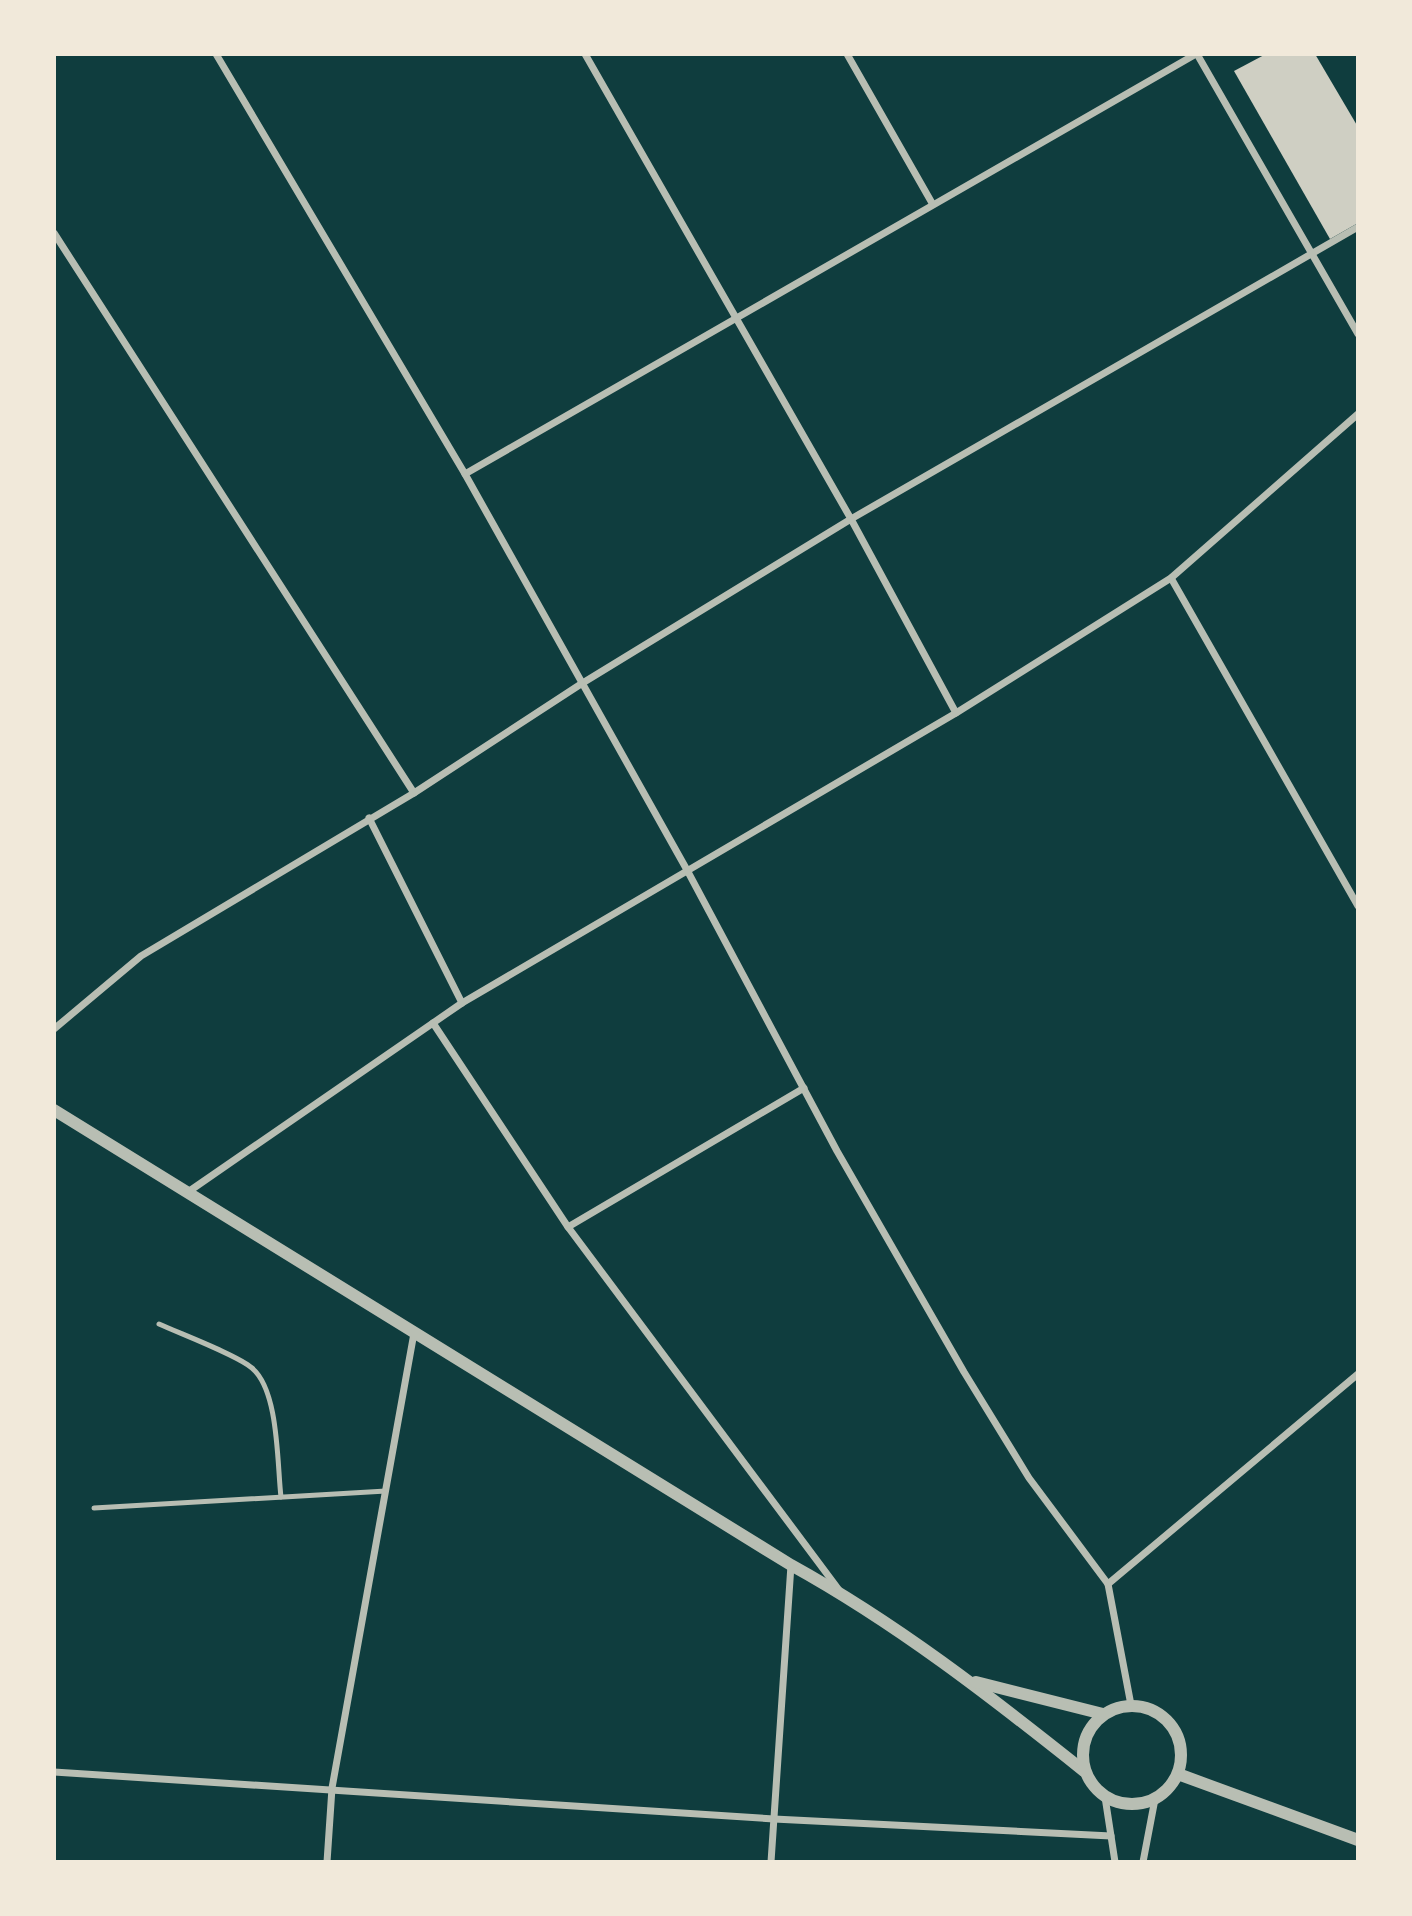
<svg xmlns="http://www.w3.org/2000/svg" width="1412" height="1916" font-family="'DM Sans',sans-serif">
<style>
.building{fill:#cfcfc3}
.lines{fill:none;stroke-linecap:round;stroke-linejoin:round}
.service{stroke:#b8beb3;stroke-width:5}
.minor{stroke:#b8beb3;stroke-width:7}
.tertiary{stroke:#b8beb3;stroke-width:12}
</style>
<rect width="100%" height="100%" fill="#0f3d3e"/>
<path class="building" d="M 1266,54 L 1315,54 L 1358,127 L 1358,223 L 1330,239 L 1234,71 Z"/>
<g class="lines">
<g class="service">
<path d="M 159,1324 C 181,1334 237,1355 252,1368 C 279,1391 277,1463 281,1497"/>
<path d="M 94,1508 L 386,1491"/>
</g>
<g class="minor">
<path d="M 216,54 L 465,474 L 687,870 L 837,1151 L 964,1372 L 1029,1478 L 1108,1584 L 1131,1705"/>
<path d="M 585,54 L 851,519 L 956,713"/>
<path d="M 847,54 L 932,203"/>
<path d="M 1197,54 L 1358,334"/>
<path d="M 54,233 L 414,793"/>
<path d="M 465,474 L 1196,54"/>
<path d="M 1171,578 L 1358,906"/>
<path d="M 369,818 L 462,1003"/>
<path d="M 433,1023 L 568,1227 L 839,1590"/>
<path d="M 54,1029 L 141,956 L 414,793 L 581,684 L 851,519 L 1358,227"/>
<path d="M 188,1192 L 462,1003 L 956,713 L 1171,578 L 1358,414"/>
<path d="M 568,1227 L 804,1088"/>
<path d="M 1108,1584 L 1358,1374"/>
<path d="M 54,1772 L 774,1819 L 1111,1836"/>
<path d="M 1105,1797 L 1115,1862"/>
<path d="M 327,1862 L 332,1788 L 414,1333"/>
<path d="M 771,1862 L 791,1565"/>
<path d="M 1143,1862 L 1155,1799"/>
</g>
<g class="tertiary">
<path d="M 54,1110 L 791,1565 C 896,1623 990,1696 1084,1771"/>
<path d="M 976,1682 L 1103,1714"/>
<circle cx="1132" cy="1755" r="49"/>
<path d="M 1178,1774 L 1358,1840"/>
</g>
</g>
<rect width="1412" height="1916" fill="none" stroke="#f1e9da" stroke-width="112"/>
</svg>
